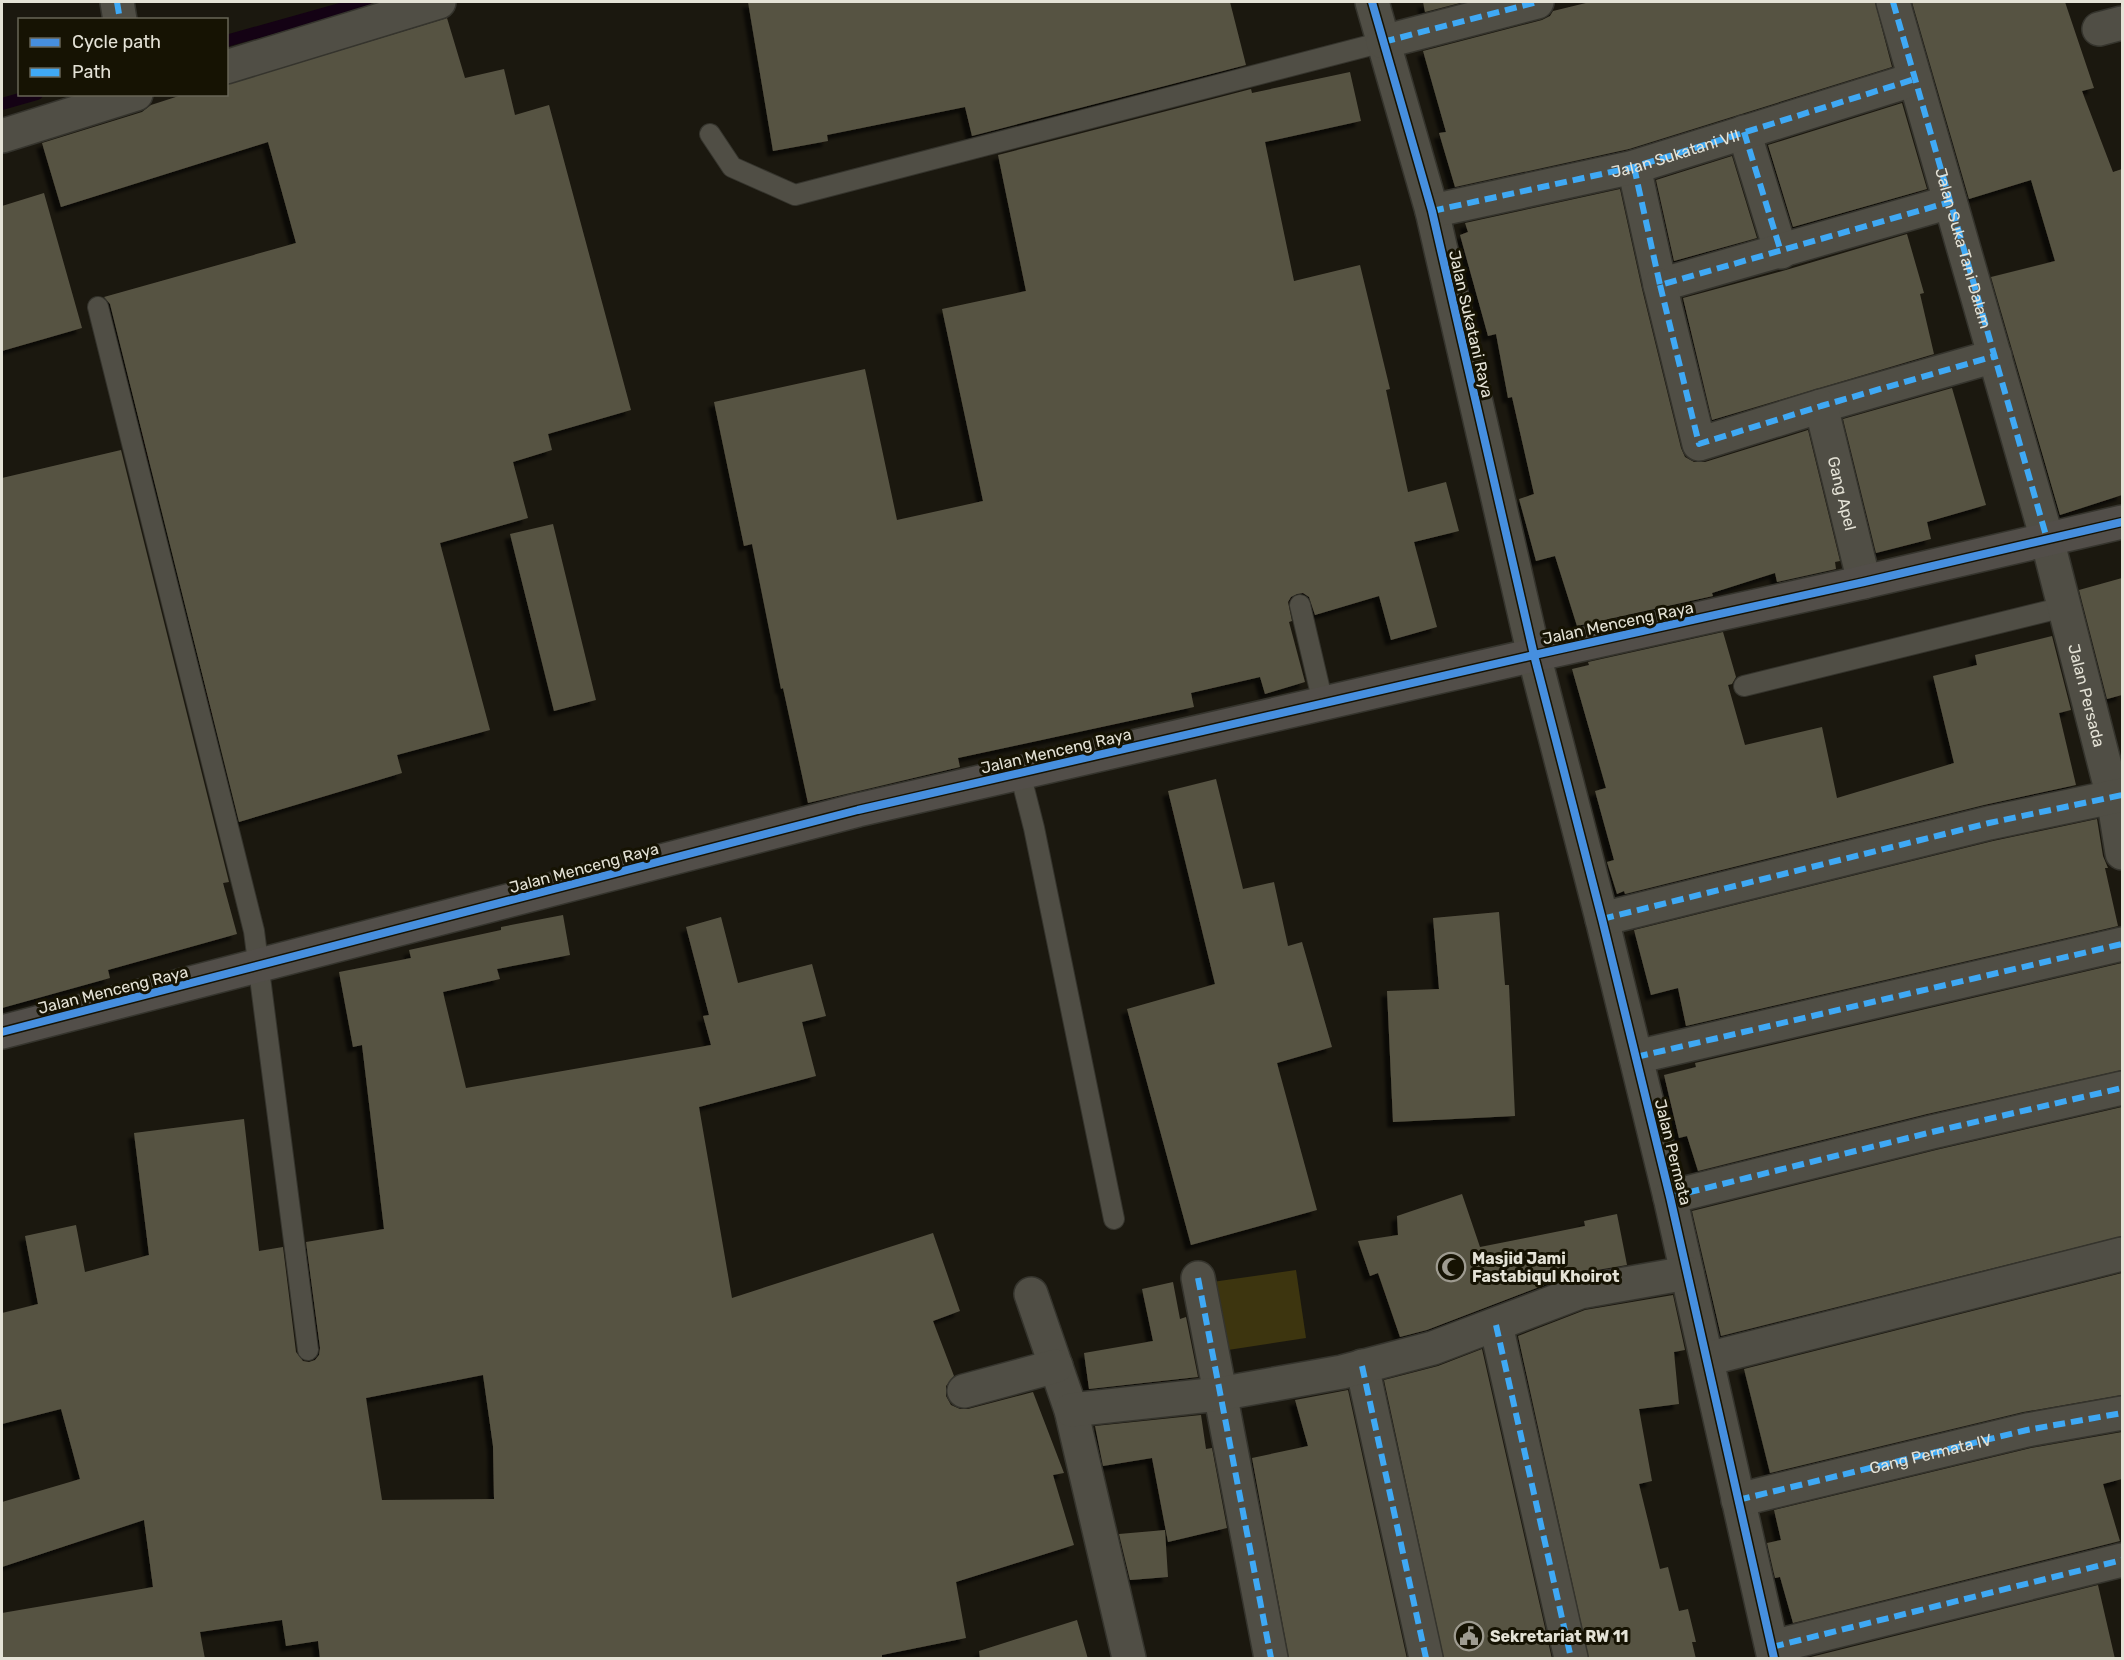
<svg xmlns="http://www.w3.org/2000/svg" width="2124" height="1660" font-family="Rubik,sans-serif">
<defs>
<filter id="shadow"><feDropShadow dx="-5.5" dy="5.5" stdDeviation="1.5" flood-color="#0009"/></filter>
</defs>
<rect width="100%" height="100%" fill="#1b180f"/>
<path fill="#3d350f" d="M 1296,1270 L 1306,1338 L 1215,1352 L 1205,1283 Z"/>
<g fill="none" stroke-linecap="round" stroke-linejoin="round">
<path stroke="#140214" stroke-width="12" d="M 226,41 L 365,2
M 2,104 L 37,94"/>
</g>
<path fill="#575343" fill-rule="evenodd" filter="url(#shadow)" d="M 748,2 L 1230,2 L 1246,65 L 972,136 L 965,107 L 827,135 L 828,141 L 773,151 Z
M 1423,2 L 1464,2 L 1425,12 Z
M 1590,2 L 1875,2 L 1892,67 L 1629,149 L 1455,187 L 1439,133 L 1446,132 L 1423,51 L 1542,20 L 1550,16 L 1553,11 Z
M 1912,2 L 2065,2 L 2094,88 L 2082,91 L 2113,172 L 2122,169 L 2122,495 L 2060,515 L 1991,277 L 2055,261 L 2031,180 L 1969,199 Z
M 447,18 L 465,78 L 504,69 L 515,115 L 549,105 L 631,410 L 548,434 L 552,450 L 513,462 L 528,518 L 440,543 L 490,730 L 397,755 L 402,773 L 239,822 L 110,304 L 104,297 L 296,243 L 268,142 L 61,207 L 42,143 L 142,112 L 151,105 L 185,94 L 226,94 L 226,85 Z
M 1350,72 L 1361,121 L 1265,142 L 1294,281 L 1360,265 L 1390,389 L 1386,390 L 1408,492 L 1446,482 L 1459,531 L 1414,542 L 1437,627 L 1391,640 L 1379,596 L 1315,615 L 1309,597 L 1303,593 L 1297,594 L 1291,597 L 1288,602 L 1292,621 L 1289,622 L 1305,682 L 1265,694 L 1260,677 L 1191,693 L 1194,707 L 958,758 L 960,767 L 808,803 L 783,688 L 781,689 L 752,544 L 744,546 L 714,402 L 865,369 L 897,520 L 983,501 L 942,309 L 1026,291 L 998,155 L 1251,89 L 1252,93 Z
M 1902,103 L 1927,189 L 1793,227 L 1768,145 Z
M 1732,156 L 1757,238 L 1674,261 L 1656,180 Z
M 1620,189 L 1642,289 L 1681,448 L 1685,457 L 1694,462 L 1705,462 L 1808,430 L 1840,561 L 1835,562 L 1836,569 L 1777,582 L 1775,573 L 1712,593 L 1713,596 L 1577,626 L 1555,556 L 1536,561 L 1519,499 L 1534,494 L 1512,397 L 1508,398 L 1496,334 L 1488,336 L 1460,235 L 1468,232 L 1465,223 Z
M 44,193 L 82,328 L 2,351 L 2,206 Z
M 1907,234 L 1924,293 L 1920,294 L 1934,354 L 1712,420 L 1683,298 L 1786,270 Z
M 1952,388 L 1986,505 L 1927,522 L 1931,539 L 1876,553 L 1843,419 Z
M 121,450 L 229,882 L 223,883 L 237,934 L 108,970 L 110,978 L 2,1008 L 2,478 Z
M 553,524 L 596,700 L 554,711 L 510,534 Z
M 2122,578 L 2122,695 L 2107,699 L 2079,590 Z
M 1723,632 L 1736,677 L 1732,684 L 1728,685 L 1745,745 L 1822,727 L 1837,798 L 1954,763 L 1933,676 L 1977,665 L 1975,655 L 2052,636 L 2071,710 L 2059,713 L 2076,785 L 1984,805 L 1625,894 L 1624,891 L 1617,894 L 1607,862 L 1614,860 L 1595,791 L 1606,788 L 1572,669 L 1589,665 L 1588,662 Z
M 1216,779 L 1243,889 L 1274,882 L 1288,946 L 1302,942 L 1332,1047 L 1277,1063 L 1317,1210 L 1191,1245 L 1127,1009 L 1215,984 L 1168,791 Z
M 2097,819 L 2103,856 L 2108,868 L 2105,868 L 2118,926 L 1686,1026 L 1678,988 L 1651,995 L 1634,930 L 1993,841 Z
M 1499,912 L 1505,985 L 1509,985 L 1515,1116 L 1393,1122 L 1387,991 L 1439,989 L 1433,918 Z
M 563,915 L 570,955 L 497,969 L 500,979 L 443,992 L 466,1088 L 711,1045 L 703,1016 L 709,1015 L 686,927 L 721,917 L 738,983 L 812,964 L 826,1016 L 802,1022 L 816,1076 L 699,1107 L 732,1298 L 933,1233 L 960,1311 L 933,1321 L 954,1376 L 946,1386 L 946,1396 L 951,1405 L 960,1409 L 968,1409 L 1033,1392 L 1064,1473 L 1053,1475 L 1074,1545 L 956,1582 L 966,1638 L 882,1655 L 882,1659 L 320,1659 L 318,1641 L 286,1646 L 282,1620 L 200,1632 L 205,1659 L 2,1659 L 2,1613 L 153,1587 L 144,1520 L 2,1567 L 2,1502 L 80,1479 L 61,1409 L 2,1424 L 2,1313 L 38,1304 L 25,1236 L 76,1225 L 85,1272 L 149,1255 L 134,1133 L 244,1119 L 259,1251 L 283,1247 L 296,1352 L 303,1361 L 309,1362 L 315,1360 L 319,1355 L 320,1348 L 306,1242 L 384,1229 L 362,1045 L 353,1047 L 339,972 L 411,958 L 409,950 L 501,930 L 501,927 ZM 483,1375 L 493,1446 L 494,1499 L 382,1500 L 366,1398 Z
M 2122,963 L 2122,1070 L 1927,1114 L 1698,1171 L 1687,1136 L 1679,1138 L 1664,1075 L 1696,1067 L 1695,1063 Z
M 2122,1107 L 2122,1236 L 1721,1336 L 1692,1211 L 1936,1150 Z
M 1462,1194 L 1480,1247 L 1585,1226 L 1584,1221 L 1617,1214 L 1627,1265 L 1573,1274 L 1427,1330 L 1400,1337 L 1378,1273 L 1370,1276 L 1358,1241 L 1398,1235 L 1397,1216 Z
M 2122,1273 L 2122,1395 L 2023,1412 L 1770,1473 L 1744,1369 Z
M 1173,1282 L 1180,1319 L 1186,1317 L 1198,1377 L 1089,1389 L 1084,1353 L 1153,1341 L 1142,1289 Z
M 1673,1295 L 1685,1350 L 1674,1352 L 1679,1404 L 1639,1409 L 1652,1481 L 1639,1484 L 1660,1569 L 1668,1567 L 1679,1611 L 1688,1609 L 1696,1642 L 1692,1642 L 1696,1659 L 1589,1659 L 1518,1336 L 1585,1310 Z
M 1482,1349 L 1552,1659 L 1444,1659 L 1384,1380 L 1438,1366 Z
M 1348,1390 L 1407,1659 L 1289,1659 L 1252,1458 L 1308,1446 L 1295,1400 Z
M 1201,1415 L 1206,1449 L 1212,1448 L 1227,1528 L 1168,1542 L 1152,1458 L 1103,1466 L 1095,1426 Z
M 2122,1432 L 2122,1479 L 2103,1484 L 2120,1541 L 1793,1623 L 1780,1577 L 1775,1578 L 1767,1543 L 1781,1540 L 1774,1510 L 2031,1448 Z
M 1165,1530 L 1168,1577 L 1130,1580 L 1119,1534 Z
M 2098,1585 L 2115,1659 L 1803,1659 Z
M 1077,1620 L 1088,1659 L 980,1659 L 979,1651 Z"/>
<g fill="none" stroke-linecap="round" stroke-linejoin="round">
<g stroke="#35342d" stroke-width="22">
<path id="lane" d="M 710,134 L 732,167 L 795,195 L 1383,42
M 98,307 L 254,931 L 308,1350
M 1300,605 L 1323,703
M 1744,686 L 2064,607
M 1020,773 L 1034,828 L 1114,1219"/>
</g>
<g stroke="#35342d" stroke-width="36">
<g id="street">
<path d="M 117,2 L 120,20"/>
<path d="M 1372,2 L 1432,211 L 1534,655 L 1602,919 L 1670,1197 L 1774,1658"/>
<path id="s1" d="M 1893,2 L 2047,539 L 2113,797 L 2122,853"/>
<path d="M 2099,29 L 2122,23"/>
<path d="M 1383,42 L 1537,2"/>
<path d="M 226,67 L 439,2"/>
<path d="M 1744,132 L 1781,252"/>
<path d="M 2,136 L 136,94"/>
<path d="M 1634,167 L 1660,285 L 1950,202"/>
<path id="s2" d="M 1432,211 L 1634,167 L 1915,79"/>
<path d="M 1660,285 L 1699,444 L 1821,406 L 1995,356"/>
<path id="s3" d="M 1821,406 L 1864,582"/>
<path d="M 1602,919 L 1989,823 L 2122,795"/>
<path d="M 1636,1057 L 2122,944"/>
<path d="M 1670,1197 L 1932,1132 L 2122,1088"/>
<path d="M 1198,1278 L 1271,1658"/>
<path d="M 1031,1294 L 1071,1410 L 1129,1658"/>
<path d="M 1496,1325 L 1571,1658"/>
<path d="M 1707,1359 L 2122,1254"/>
<path d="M 1362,1366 L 1426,1658"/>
<path d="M 964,1391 L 1056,1366"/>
<path d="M 1071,1410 L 1219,1394 L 1342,1372 L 1433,1348 L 1580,1292 L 1687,1273"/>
<path id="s4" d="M 1738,1500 L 2027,1430 L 2122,1413"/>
<path d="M 1772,1647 L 2122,1560"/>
</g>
</g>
<g stroke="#35342d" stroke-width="36">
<path id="secondary" d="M 2,1032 L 858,810 L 1534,655 L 1864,582 L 2122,522"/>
</g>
<use href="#lane" stroke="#504e45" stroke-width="20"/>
<use href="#street" stroke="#504e45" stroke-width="33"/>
<use href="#secondary" stroke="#524e49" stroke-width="33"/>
<g stroke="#3fa9f5" stroke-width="6" stroke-dasharray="12 6" stroke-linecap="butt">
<path d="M 117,2 L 120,20"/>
<path id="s5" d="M 1893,2 L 2047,539"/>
<path d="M 1383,42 L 1537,2"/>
<path d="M 133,94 L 133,95"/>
<path d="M 1744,132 L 1781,252"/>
<path d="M 1634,167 L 1660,285 L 1950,202"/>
<path d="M 1432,211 L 1634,167 L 1915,79"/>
<path d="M 1660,285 L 1699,444 L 1821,406 L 1995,356"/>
<path d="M 1602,919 L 1989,823 L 2122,795"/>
<path d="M 1636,1057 L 2122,944"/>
<path d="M 1670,1197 L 1932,1132 L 2122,1088"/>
<path d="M 1198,1278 L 1271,1658"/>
<path d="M 1496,1325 L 1571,1658"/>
<path d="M 1362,1366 L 1426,1658"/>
<path d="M 1738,1500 L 2027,1430 L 2122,1413"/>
<path d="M 1772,1647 L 2122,1560"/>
</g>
<g stroke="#161303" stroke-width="11">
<path id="cycleway" d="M 1372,2 L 1432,211 L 1534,655 L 1602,919 L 1670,1197 L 1774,1658
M 2,1032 L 858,810 L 1534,655 L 1864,582 L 2122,522"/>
</g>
<use href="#cycleway" stroke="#468fdf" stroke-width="8"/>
</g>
<defs>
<g id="mosque-ring" transform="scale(1.5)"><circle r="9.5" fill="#161303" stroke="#9e9b90" stroke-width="1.5"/><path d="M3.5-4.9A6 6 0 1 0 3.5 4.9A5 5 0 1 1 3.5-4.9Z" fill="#9e9b90"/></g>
<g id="civic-ring" transform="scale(1.5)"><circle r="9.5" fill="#161303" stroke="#9e9b90" stroke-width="1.5"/><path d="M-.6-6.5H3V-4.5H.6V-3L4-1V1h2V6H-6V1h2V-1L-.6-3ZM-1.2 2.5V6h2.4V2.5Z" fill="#9e9b90"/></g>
</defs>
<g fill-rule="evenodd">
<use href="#mosque-ring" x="1451" y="1267"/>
<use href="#civic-ring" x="1469" y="1636"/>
</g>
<g text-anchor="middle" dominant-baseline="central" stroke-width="6" stroke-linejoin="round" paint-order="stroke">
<g font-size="16" fill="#e4e2d6" stroke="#161303">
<text stroke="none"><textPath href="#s2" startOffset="250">Jalan Sukatani VII</textPath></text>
<text stroke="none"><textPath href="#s5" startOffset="256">Jalan Suka Tani Dalam</textPath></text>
<text transform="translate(1471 324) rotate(77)">Jalan Sukatani Raya</text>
<text stroke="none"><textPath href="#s3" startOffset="90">Gang Apel</textPath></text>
<text transform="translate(1618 623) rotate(-12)">Jalan Menceng Raya</text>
<text stroke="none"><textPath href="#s1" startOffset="720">Jalan Persada</textPath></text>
<text transform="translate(1056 751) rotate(-13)">Jalan Menceng Raya</text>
<text transform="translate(584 868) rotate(-15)">Jalan Menceng Raya</text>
<text transform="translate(113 990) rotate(-14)">Jalan Menceng Raya</text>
<text transform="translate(1673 1152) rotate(76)">Jalan Permata</text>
<text stroke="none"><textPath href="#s4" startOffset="198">Gang Permata IV</textPath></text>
</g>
<g font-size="16" font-weight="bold" fill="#e4e2d6" stroke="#161303" text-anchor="start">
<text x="1472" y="1258">Masjid Jami<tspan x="1472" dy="18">Fastabiqul Khoirot</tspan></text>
<text x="1490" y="1636">Sekretariat RW 11</text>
</g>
</g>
<rect width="2124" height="1660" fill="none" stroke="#e4e2d6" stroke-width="6"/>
<rect x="18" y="18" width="210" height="78" fill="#161303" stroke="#686657" stroke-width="1.5"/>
<rect x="30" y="38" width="30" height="9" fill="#468fdf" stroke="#686657" stroke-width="1.5"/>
<text x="72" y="48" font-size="18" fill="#e4e2d6">Cycle path</text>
<rect x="30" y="68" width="30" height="9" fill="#3fa9f5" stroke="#686657" stroke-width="1.5"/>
<text x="72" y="78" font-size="18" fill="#e4e2d6">Path</text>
</svg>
